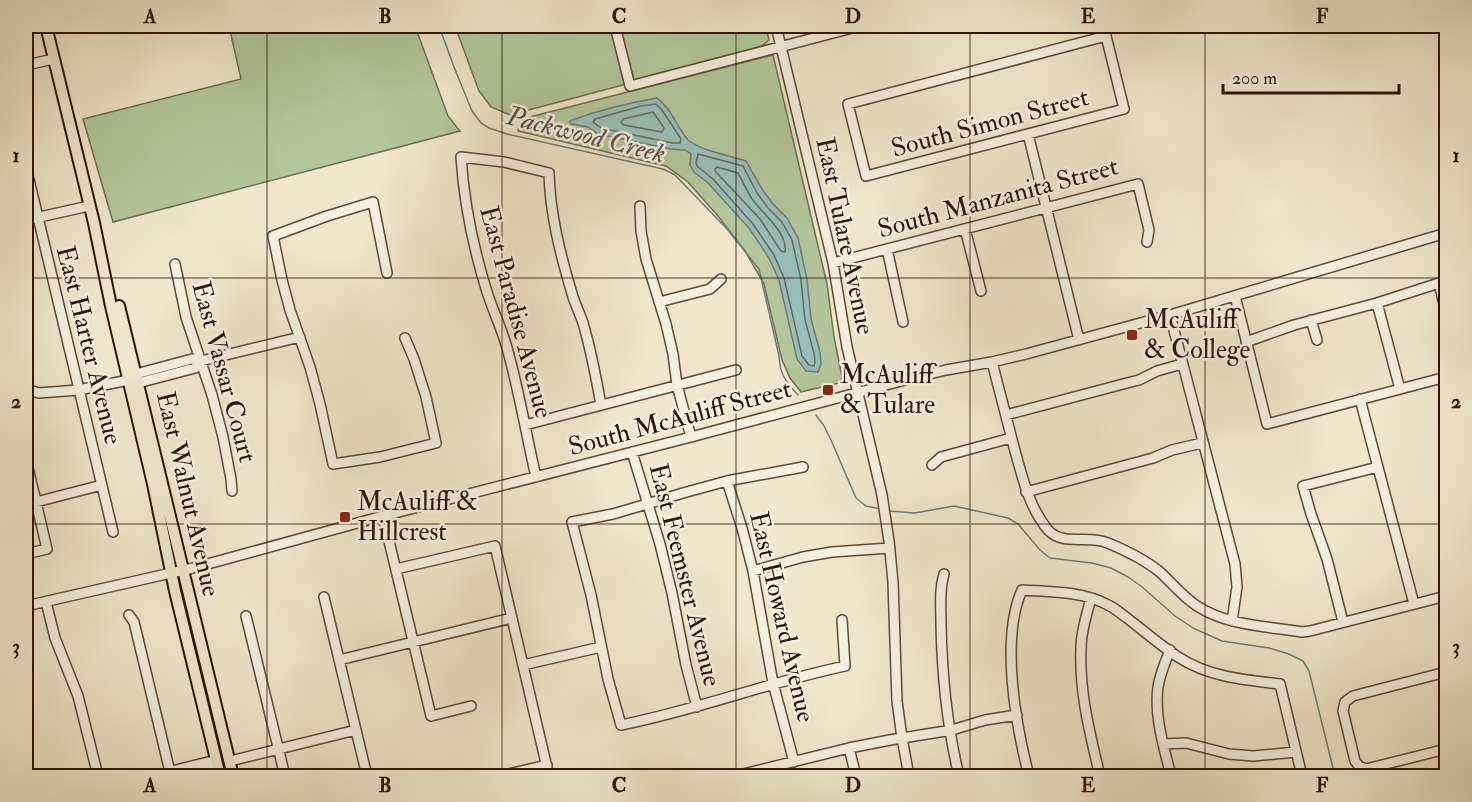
<svg xmlns="http://www.w3.org/2000/svg" width="1472" height="802" font-family="'IM FELL Double Pica',serif">
<rect width="100%" height="100%" fill="#efe6cc"/>
<filter id="stains"><feTurbulence type="fractalNoise" baseFrequency=".00333" numOctaves="4"/><feColorMatrix values="0 0 0 0 .2 0 0 0 0 .09 0 0 0 0 .02 0 0 0 .5 -.17"/></filter>
<radialGradient id="worn" r=".72"><stop offset=".6" stop-color="#630" stop-opacity="0"/><stop offset="1" stop-color="#630" stop-opacity=".3"/></radialGradient>
<path fill="#b3c69d" stroke="#706e54" stroke-width="1.5" d="M 229,26 L 415,26 L 448,116 L 460,131 L 113,222 L 83,119 L 241,79 Z
M 455,26 L 766,26 L 769,40 L 758,49 L 510,115 L 491,107 L 479,91 Z
M 773,55 L 827,284 L 834,337 L 842,377 L 839,383 L 801,392 L 790,378 L 782,360 L 764,284 L 745,251 L 718,216 L 688,182 L 666,166 L 518,131 L 521,121 L 526,118 Z"/>
<path fill="#9abfb9" stroke="#6f7b73" stroke-width="1.5" d="M 657,98 C 671,108 677,127 688,140 C 699,150 731,156 746,161 L 762,189 L 773,204 L 787,218 L 798,238 L 807,279 L 811,319 L 820,352 L 821,364 L 818,372 L 806,371 L 797,359 L 779,280 L 769,258 L 749,228 L 708,183 L 694,172 L 690,165 L 691,154 L 685,150 L 671,149 L 598,134 L 588,127 L 571,124 L 570,122 L 572,120 C 600,110 628,103 657,98 Z"/>
<g fill="none" stroke-linecap="round" stroke-linejoin="round">
<path stroke="#646a62" stroke-width="1.5" d="M 656,104 L 662,110 L 681,139 L 680,143 L 672,143 L 601,128 L 593,122 L 595,119 L 641,106 Z
M 653,112 L 664,128 L 662,132 L 624,125 L 621,123 L 623,119 Z
M 698,154 L 743,166 L 757,193 L 768,208 L 782,222 L 792,240 L 801,280 L 805,320 L 814,353 L 815,363 L 814,366 L 809,365 L 802,356 L 784,278 L 774,255 L 753,224 L 713,179 L 698,167 L 696,163 Z
M 717,167 L 738,173 C 743,182 747,191 752,199 C 763,214 788,233 785,252 L 781,251 L 760,219 L 715,171 L 715,169 Z"/>
<path stroke="#6f7b73" stroke-width="1.5" d="M 439,26 L 454,67 L 472,111 L 481,123 L 489,128 L 507,134 L 663,169 L 675,175 L 727,229 L 759,269 L 779,356 C 780,375 786,382 798,395
M 816,415 L 824,426 L 831,440 L 856,498 L 866,506 L 881,509
M 889,511 L 915,513 L 954,506 L 1008,518 L 1018,524 L 1040,550 L 1050,558 L 1092,563 L 1111,568 L 1128,577 L 1141,586 L 1175,616 L 1193,628 L 1222,641 L 1269,648 L 1289,654 L 1303,661 L 1309,671 L 1335,776
M 1428,776 L 1446,771"/>
<g stroke="#5e493a" stroke-width="12">
<path id="minor" d="M 615,26 L 630,86 L 860,26
M 776,26 L 833,263 L 847,347 L 882,495 L 889,541 L 893,582 L 897,701 L 902,738 L 909,776
M 1103,26 L 1106,36 L 1124,109 L 866,176 L 848,104 L 1106,36
M 26,65 L 54,59
M 1028,134 L 1079,340
M 26,167 L 113,532
M 640,206 L 641,231 L 646,259 L 666,324 L 673,354 L 677,385 L 691,437
M 26,220 L 89,206
M 965,229 L 981,291
M 887,249 L 903,322
M 833,263 L 1138,184 L 1149,230 L 1147,242
M 175,264 L 186,317 L 212,395 L 223,437 L 231,479 L 232,491
M 387,273 L 373,202 L 327,216 L 273,236 L 282,280 L 290,310 L 310,367 L 320,404 L 333,464 L 380,457 L 436,443 L 426,397 L 414,359 L 405,338
M 1235,296 L 1267,424 L 1446,377
M 659,302 L 710,289 L 721,279
M 1377,303 L 1400,389
M 1170,315 L 1235,564 L 1237,587 L 1232,621
M 1311,320 L 1317,340
M 1246,342 L 1294,325 L 1377,303 L 1439,283 L 1446,313
M 992,362 C 1000,392 1007,421 1015,451 C 1023,479 1029,507 1048,530 C 1064,547 1087,534 1108,543 C 1127,551 1144,559 1160,572 C 1172,583 1183,597 1197,606 C 1228,626 1266,626 1302,632 L 1310,631 L 1446,596
M 132,378 L 136,374 L 192,359 L 201,361 L 300,337
M 26,389 L 39,393 L 78,390 L 129,380 L 138,383 L 195,368 L 201,361
M 1360,399 L 1414,604
M 1006,415 L 1127,383 L 1139,380 L 1157,371 L 1182,364
M 525,425 L 736,370
M 1446,450 L 1446,454
M 632,452 L 660,544 L 672,593 L 686,665 L 697,707
M 26,459 L 47,549 L 26,554
M 932,465 L 941,457 L 1011,438
M 803,467 L 727,481 L 683,493 L 647,504 L 613,514 L 572,522 L 591,595 L 608,679 L 621,725 C 697,710 769,682 845,666 L 842,620
M 536,477 C 526,434 519,390 507,348 C 502,329 493,311 487,292 C 473,247 464,203 461,157 L 504,162 L 549,173 C 550,215 561,257 573,297 C 576,306 580,314 583,323 C 591,350 596,377 601,405
M 727,481 L 742,528 L 753,571 L 773,683 L 794,762
M 1026,492 L 1153,458 L 1172,450 L 1202,443
M 36,502 L 102,485
M 383,516 L 431,716 L 471,706
M 396,569 L 495,546 L 549,776
M 753,571 L 803,557 L 832,552 L 890,548
M 944,574 C 939,590 941,607 941,624 C 942,676 947,726 959,776
M 324,597 L 367,776
M 1091,598 C 1087,614 1081,631 1081,648 C 1079,692 1090,734 1100,776
M 46,602 L 55,638 L 78,696 L 98,776
M 26,606 L 193,568 L 383,516 L 691,437 L 905,380 L 946,370 L 992,362 L 1026,354 L 1170,315 L 1446,233
M 129,615 L 134,622 L 171,776
M 246,616 L 285,776
M 1343,622 L 1327,559 L 1311,514 L 1303,486 L 1378,467
M 1170,650 C 1165,662 1160,674 1158,687 C 1154,717 1164,747 1171,776
M 339,660 L 512,618
M 523,665 L 601,647
M 1446,672 L 1353,696 L 1345,702 L 1343,711 L 1355,761 L 1359,766 L 1366,769 L 1446,749
M 1163,744 L 1186,743 L 1229,754 L 1253,756 L 1296,752
M 849,748 L 856,776
M 230,761 L 356,730
M 171,776 L 176,770 L 208,762 L 217,764
M 181,776 L 209,770 L 217,764
M 500,776 L 547,765
M 735,776 L 849,748 L 890,740 L 952,730 L 985,720 L 1017,715
M 1029,776 C 1016,726 1000,639 1022,590 C 1051,592 1082,591 1108,605 C 1115,608 1121,614 1127,618 C 1144,631 1160,645 1178,657 C 1209,677 1244,680 1280,684 L 1302,776"/>
</g>
<g stroke="#2e150a" stroke-width="14">
<path id="major" d="M 46,26 L 94,223 L 111,306 L 153,484 L 175,591 L 220,776
M 119,306 L 233,776"/>
</g>
<use href="#minor" stroke="#f5efde" stroke-width="9"/>
<use href="#major" stroke="#efe6cc" stroke-width="10"/>
</g>
<path fill="none" stroke="#2e150a" stroke-width="1.5" stroke-opacity="0.55" d="M 267,26 L 267,776M 502,26 L 502,776M 736,26 L 736,776M 970,26 L 970,776M 1205,26 L 1205,776M 26,278 L 1446,278M 26,524 L 1446,524"/>
<g fill="#8f2418" stroke="#f5efde" stroke-width="2">
<rect x="1126" y="329" width="12" height="12" rx="3"/>
<rect x="822" y="384" width="12" height="12" rx="3"/>
<rect x="339" y="511" width="12" height="12" rx="3"/>
</g>
<g text-anchor="middle" dominant-baseline="central" stroke-width="5" stroke-linejoin="round" paint-order="stroke">
<g font-size="26" fill="#2e150a" stroke="#f5efde">
<text transform="translate(990 123) rotate(-15)">South Simon Street</text>
<text transform="translate(998 198) rotate(-15)">South Manzanita Street</text>
<text transform="translate(845 236) rotate(78)">East Tulare Avenue</text>
<text transform="translate(516 312) rotate(75)">East Paradise Avenue</text>
<text transform="translate(89 345) rotate(76)">East Harter Avenue</text>
<text transform="translate(224 372) rotate(75)">East Vassar Court</text>
<text transform="translate(680 418) rotate(-15)">South McAuliff Street</text>
<text transform="translate(188 494) rotate(77)">East Walnut Avenue</text>
<text transform="translate(685 575) rotate(76)">East Feemster Avenue</text>
<text transform="translate(782 617) rotate(77)">East Howard Avenue</text>
</g>
<g font-size="26" fill="#2e150a" stroke="#f5efde" text-anchor="start">
<text x="1144" y="320">McAuliff<tspan x="1144" dy="30">&amp; College</tspan></text>
<text x="840" y="375">McAuliff<tspan x="840" dy="30">&amp; Tulare</tspan></text>
<text x="357" y="502">McAuliff &amp;<tspan x="357" dy="30">Hillcrest</tspan></text>
</g>
<g font-size="27" font-style="italic" fill="#545047" stroke="#f5efde">
<text transform="translate(586 135) rotate(14)">Packwood Creek</text>
</g>
</g>
<rect width="1472" height="802" fill="none" stroke="#efe6cc" stroke-width="66"/>
<path d="M1223 84v9h176v-9" fill="none" stroke="#2e150a" stroke-width="3"/>
<text x="1232" y="84" font-size="18" fill="#2e150a" stroke="#f5efde" stroke-width="4.5" paint-order="stroke">200 m</text>
<rect x="33" y="33" width="1406" height="736" fill="none" stroke="#2e150a" stroke-width="2"/>
<g font-size="20" text-anchor="middle" font-weight="bold" fill="#2e150a">
<text x="150" y="23">A</text>
<text x="385" y="23">B</text>
<text x="619" y="23">C</text>
<text x="853" y="23">D</text>
<text x="1088" y="23">E</text>
<text x="1322" y="23">F</text>
<text x="16" y="162">1</text>
<text x="1456" y="162">1</text>
<text x="16" y="408">2</text>
<text x="1456" y="408">2</text>
<text x="16" y="653">3</text>
<text x="1456" y="653">3</text>
<text x="150" y="792">A</text>
<text x="385" y="792">B</text>
<text x="619" y="792">C</text>
<text x="853" y="792">D</text>
<text x="1088" y="792">E</text>
<text x="1322" y="792">F</text>
</g>
<rect width="100%" height="100%" filter="url(#stains)"/>
<rect width="100%" height="100%" fill="url(#worn)"/>
</svg>
